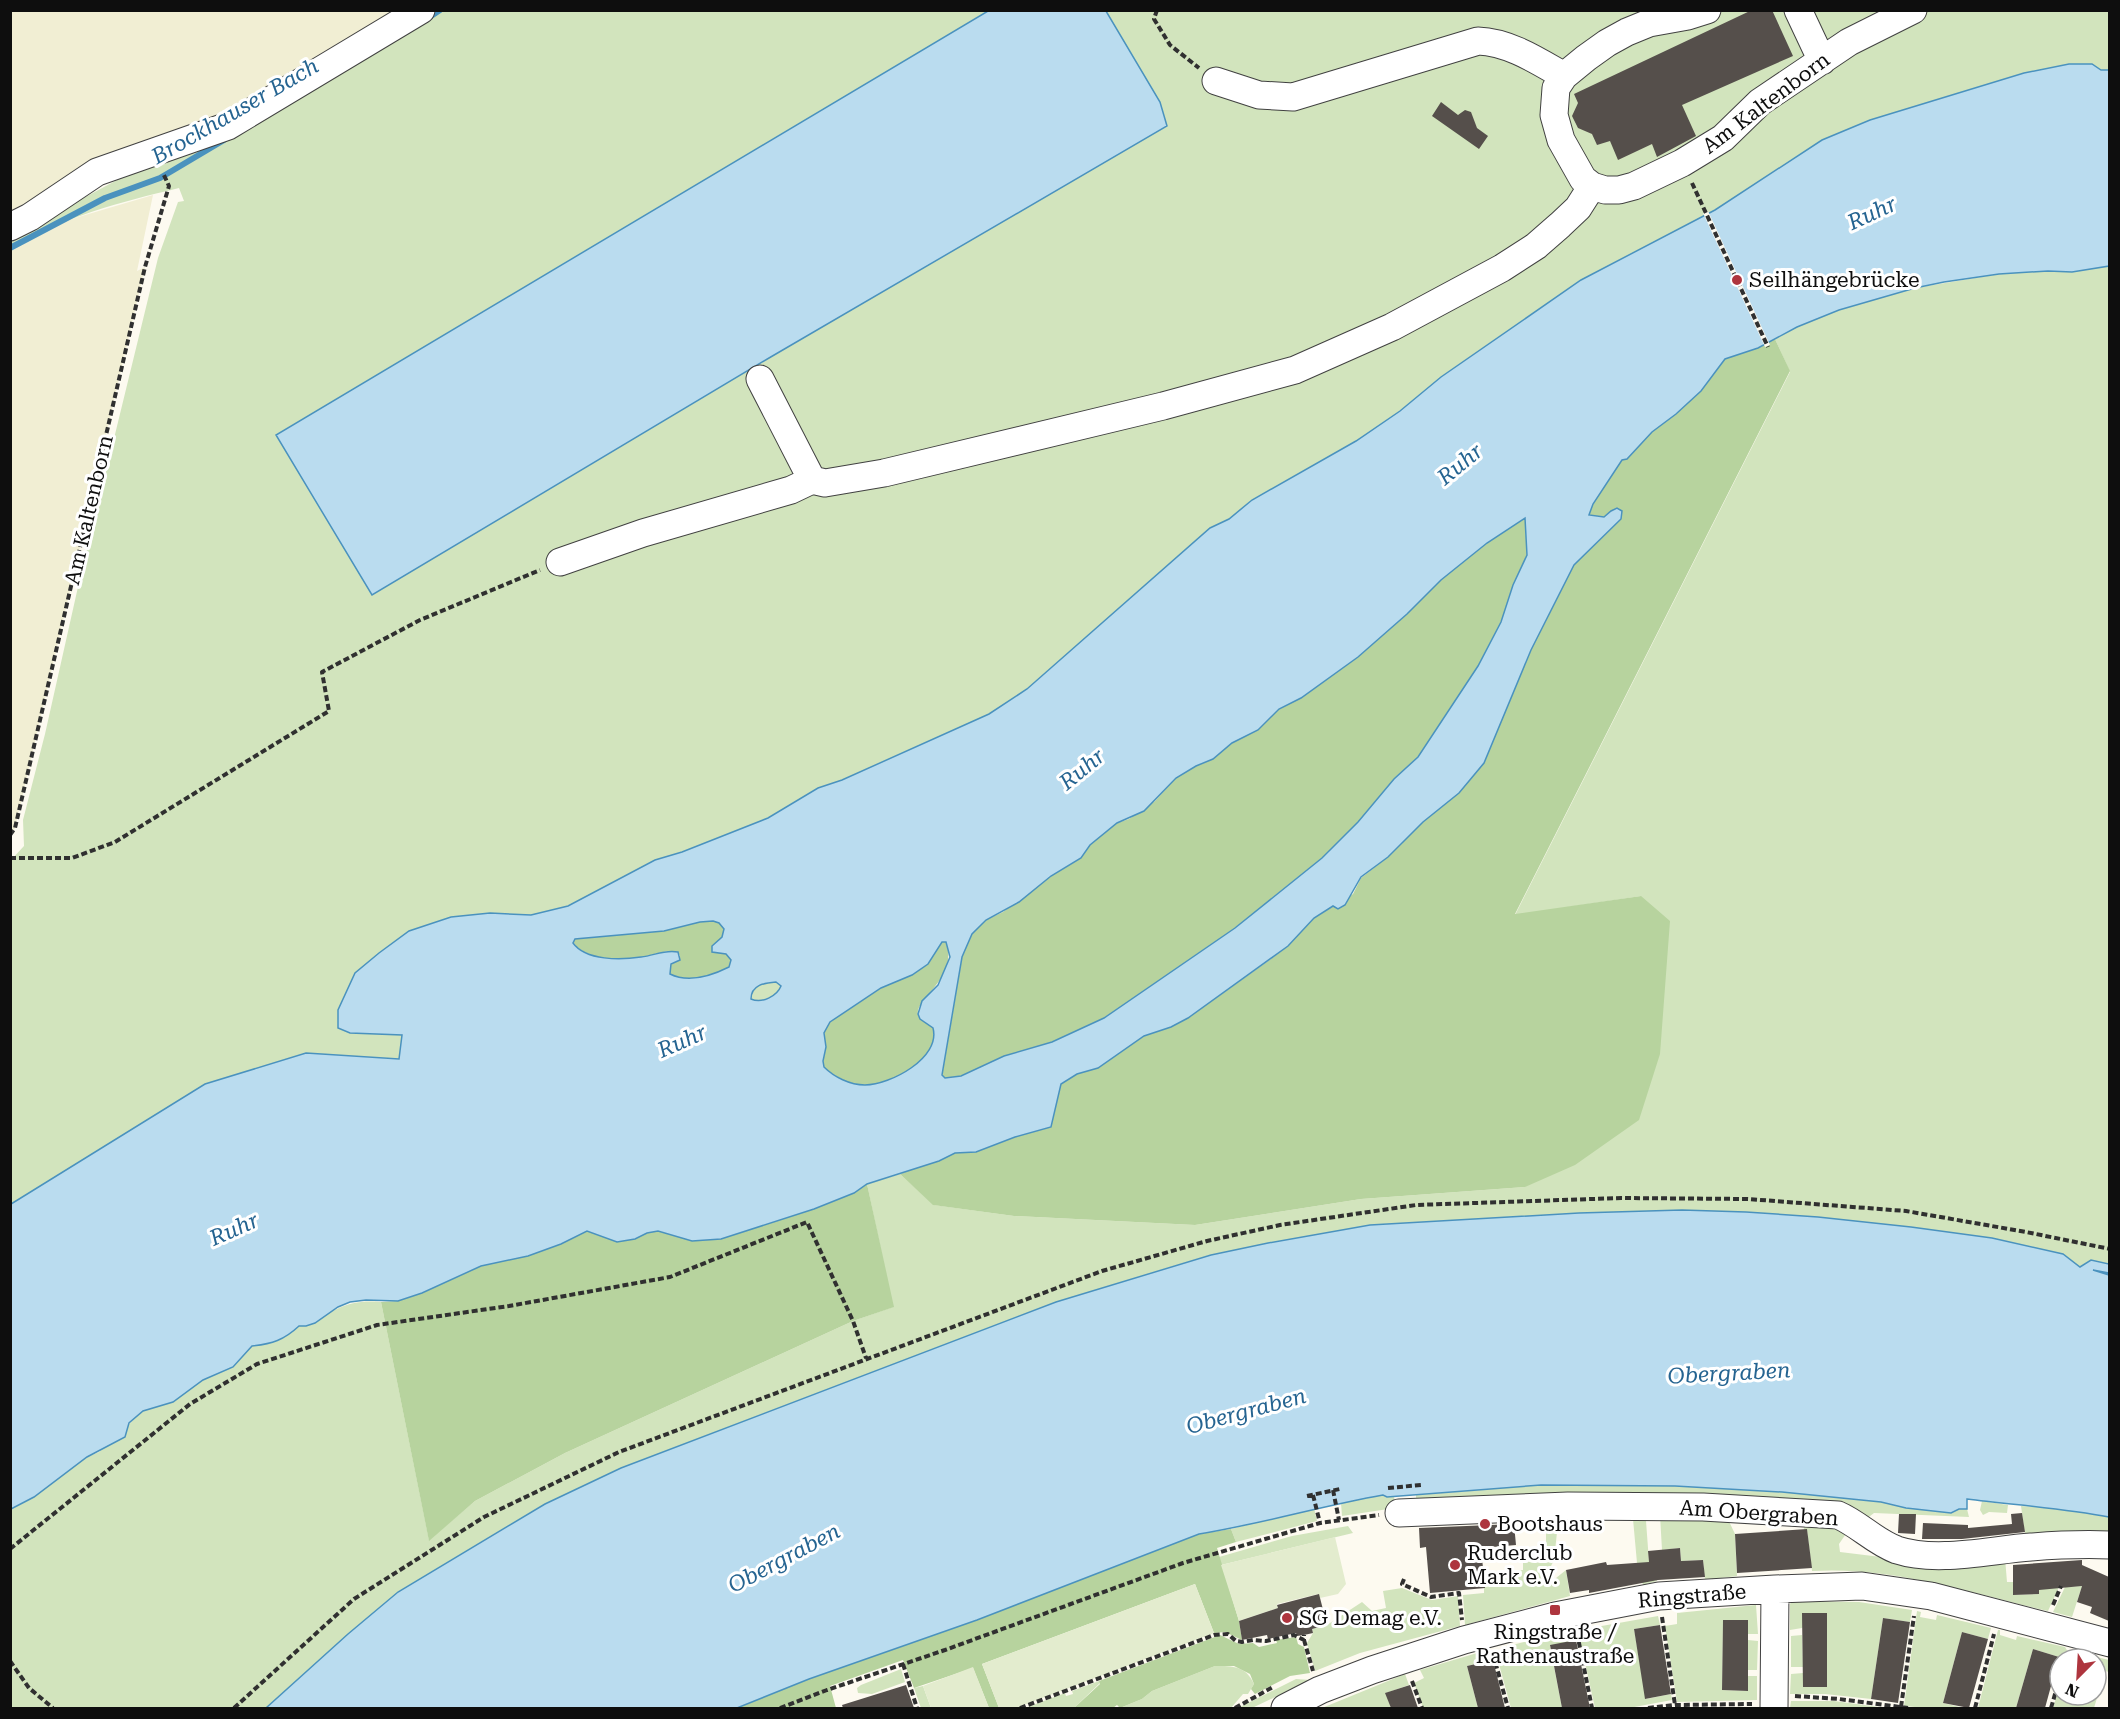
<svg xmlns="http://www.w3.org/2000/svg" width="2120" height="1719" font-family="'Roboto Serif',serif">
<rect width="100%" height="100%" fill="#fdfaf0"/>
<path fill="#f1eed3" d="M 11,11 L 410,11 L 205,128 L 11,221 Z
M 153,195 L 137,271 L 145,267 L 15,828 L 11,835 L 11,249 L 58,223 Z"/>
<path fill="#d2e4bd" d="M 440,11 L 2109,11 L 2109,70 L 2101,70 L 2092,64 L 2069,64 L 2024,73 L 1870,120 L 1822,140 L 1715,210 L 1581,280 L 1441,377 L 1400,411 L 1356,441 L 1252,500 L 1229,519 L 1210,528 L 1027,689 L 989,714 L 842,780 L 818,788 L 768,818 L 682,852 L 655,860 L 568,906 L 531,915 L 490,913 L 451,917 L 409,931 L 379,953 L 355,973 L 338,1028 L 350,1033 L 402,1035 L 399,1059 L 306,1053 L 205,1084 L 11,1210 L 11,860 L 24,846 L 23,820 L 45,734 L 80,578 L 158,258 L 178,202 L 184,201 L 179,188 C 121,202 61,217 11,249 L 11,235 L 24,230 L 117,180 L 205,144 L 209,149 Z
M 2109,266 L 2109,1264 L 2091,1260 L 2080,1268 L 2063,1254 L 1992,1238 L 1911,1227 L 1746,1212 L 1579,1213 L 1370,1225 L 1268,1243 L 1210,1255 L 1056,1302 L 621,1468 L 545,1504 L 398,1592 L 348,1634 L 266,1708 L 11,1708 L 11,1509 L 34,1497 L 87,1457 L 99,1452 L 143,1411 L 173,1402 L 203,1380 L 233,1367 L 252,1346 C 272,1344 284,1340 299,1326 L 306,1326 C 334,1310 348,1299 381,1302 L 429,1540 L 475,1501 L 565,1453 L 853,1321 L 893,1307 L 867,1184 L 900,1174 L 934,1205 L 1014,1216 L 1195,1225 L 1361,1199 L 1525,1187 L 1641,896 L 1515,915 L 1790,372 L 1775,339 L 1797,327 L 1839,310 L 1915,288 L 1999,274 L 2048,271 L 2072,272 Z
M 776,982 L 781,986 L 774,996 L 756,1002 L 751,999 C 752,985 764,983 776,982 Z
M 1541,1485 L 1675,1486 L 1782,1492 L 1881,1502 L 1906,1508 L 1967,1509 L 1969,1517 L 1874,1513 L 1865,1520 L 1416,1507 L 1416,1495 Z
M 1383,1495 L 1387,1497 L 1394,1496 L 1395,1508 L 1342,1516 L 1341,1503 Z
M 1982,1501 L 2008,1505 L 2007,1513 L 1989,1512 L 1983,1515 L 1980,1510 Z
M 2021,1506 L 2060,1508 L 2109,1517 L 2109,1539 L 2026,1541 Z
M 1314,1508 L 1317,1521 L 1236,1542 L 1231,1529 Z
M 1725,1513 L 1735,1534 L 1737,1576 L 1705,1580 L 1703,1560 L 1681,1561 L 1680,1548 L 1662,1550 L 1660,1515 Z
M 1559,1514 L 1554,1560 L 1550,1568 L 1551,1582 L 1566,1570 L 1570,1596 L 1465,1625 L 1463,1595 L 1484,1593 L 1484,1582 L 1490,1581 L 1490,1573 L 1496,1571 L 1523,1570 L 1523,1562 L 1540,1561 L 1546,1557 L 1546,1518 Z
M 1567,1518 L 1648,1518 L 1646,1521 L 1650,1575 L 1657,1576 L 1657,1581 L 1643,1585 L 1637,1563 L 1633,1519 L 1571,1519 L 1570,1523 L 1567,1522 Z
M 1803,1518 L 1850,1528 L 1839,1544 L 1840,1552 L 1881,1557 L 2005,1558 L 2007,1582 L 2014,1582 L 2014,1595 L 2039,1594 L 2039,1583 L 2059,1587 L 2048,1611 C 1971,1593 1892,1566 1812,1571 L 1807,1530 L 1804,1530 Z
M 1348,1526 L 1353,1533 L 1221,1565 L 1219,1557 L 1292,1536 Z
M 2082,1586 L 2072,1617 L 2053,1612 L 2065,1587 Z
M 1402,1588 L 1432,1600 L 1458,1596 L 1460,1626 L 1360,1653 L 1315,1671 L 1307,1643 L 1313,1633 L 1312,1629 L 1327,1625 L 1362,1602 L 1372,1611 L 1386,1608 L 1383,1591 Z
M 1793,1601 L 1859,1602 L 1912,1610 L 1910,1622 L 1883,1618 L 1871,1699 L 1825,1694 L 1790,1694 L 1791,1674 L 1803,1673 L 1803,1687 L 1827,1687 L 1827,1613 L 1802,1628 L 1790,1630 L 1790,1604 Z
M 1756,1605 L 1758,1634 L 1748,1634 L 1748,1620 L 1723,1620 L 1722,1690 L 1748,1691 L 1748,1676 L 1757,1676 L 1757,1700 L 1677,1702 L 1665,1626 L 1677,1624 L 1677,1613 Z
M 1917,1611 L 1921,1612 L 1920,1617 L 1936,1620 L 1937,1615 L 1991,1628 L 1988,1639 L 1962,1632 L 1943,1703 L 1964,1708 L 1925,1708 L 1904,1706 Z
M 1658,1616 L 1660,1625 L 1634,1629 L 1646,1699 L 1671,1694 L 1672,1700 L 1629,1708 L 1595,1708 L 1580,1640 L 1591,1638 L 1589,1632 L 1579,1634 L 1579,1630 Z
M 1573,1630 L 1575,1641 L 1550,1646 L 1562,1708 L 1511,1708 L 1497,1657 L 1506,1655 L 1504,1647 Z
M 1998,1630 L 2000,1630 L 2000,1635 L 2016,1640 L 2017,1636 L 2065,1647 L 2068,1652 L 2065,1658 L 2060,1659 L 2059,1663 L 2059,1657 L 2033,1649 L 2016,1708 L 1978,1708 Z
M 1802,1635 L 1803,1667 L 1791,1667 L 1791,1636 Z
M 1748,1640 L 1758,1641 L 1757,1670 L 1748,1670 Z
M 1487,1650 L 1491,1660 L 1467,1666 L 1478,1708 L 1423,1708 L 1414,1683 L 1424,1678 L 1420,1670 Z
M 2072,1651 L 2076,1651 L 2075,1655 L 2087,1658 L 2089,1655 L 2109,1660 L 2109,1672 L 2105,1671 L 2094,1708 L 2053,1708 L 2060,1684 L 2060,1695 L 2096,1695 L 2096,1659 L 2070,1659 Z
M 1215,1666 C 1233,1666 1246,1666 1254,1684 L 1248,1694 L 1243,1694 L 1231,1708 L 1120,1708 L 1142,1699 L 1152,1691 Z
M 901,1669 L 905,1682 L 872,1694 L 858,1693 L 857,1688 L 861,1685 Z
M 1405,1674 L 1409,1685 L 1386,1693 L 1391,1708 L 1322,1708 Z
M 1296,1679 L 1311,1680 L 1252,1708 L 1238,1708 Z
M 1099,1681 L 1100,1683 L 1074,1708 L 1025,1708 L 1065,1693 L 1066,1696 L 1073,1694 L 1072,1691 Z
M 923,1686 L 931,1708 L 921,1708 L 914,1688 Z
M 1791,1701 L 1834,1701 L 1887,1708 L 1790,1708 Z"/>
<path fill="#b7d39e" d="M 1775,339 L 1790,371 L 1515,914 L 1641,896 L 1670,921 L 1660,1054 L 1639,1120 L 1575,1165 L 1525,1187 L 1361,1199 L 1195,1225 L 1014,1216 L 933,1205 L 900,1174 L 955,1153 L 976,1152 L 1015,1137 L 1051,1127 L 1061,1084 L 1077,1074 L 1098,1068 L 1144,1036 L 1171,1027 L 1188,1018 L 1271,959 L 1288,946 L 1314,918 L 1353,894 L 1361,878 L 1388,857 L 1423,822 L 1459,793 L 1484,762 L 1531,650 L 1574,565 L 1621,519 L 1611,511 L 1604,517 L 1588,515 C 1596,495 1610,477 1622,460 L 1627,459 L 1652,432 L 1676,414 L 1701,391 L 1725,359 L 1758,348 Z
M 1525,518 L 1527,555 L 1513,585 L 1501,622 L 1478,666 L 1418,757 L 1394,779 L 1358,822 L 1322,858 L 1235,928 L 1104,1018 L 1052,1042 L 1004,1056 L 961,1076 L 945,1078 L 942,1076 L 962,957 L 972,934 L 986,920 L 1003,912 L 1051,876 L 1081,858 L 1090,845 L 1117,823 L 1129,819 L 1155,801 L 1176,778 L 1196,766 L 1213,759 L 1232,743 L 1258,730 L 1279,709 L 1301,698 L 1358,657 L 1407,614 L 1441,580 L 1487,543 Z
M 713,921 L 719,923 L 725,929 L 722,937 L 712,952 L 726,954 L 732,960 L 729,967 C 711,976 688,983 670,974 L 669,966 L 680,956 L 678,952 C 664,949 653,956 640,957 C 620,960 586,961 573,942 L 574,939 L 664,931 L 700,922 Z
M 942,942 L 946,942 C 959,978 914,999 918,1015 C 920,1021 929,1024 933,1028 C 941,1058 890,1086 865,1085 C 850,1085 834,1076 823,1067 L 823,1061 L 826,1047 L 824,1033 L 830,1022 L 881,988 L 912,975 L 928,964 Z
M 867,1184 L 894,1307 L 853,1321 L 565,1453 L 475,1501 L 429,1541 L 381,1302 L 398,1301 L 422,1293 L 481,1266 L 587,1231 L 627,1240 L 647,1233 L 658,1231 L 692,1241 L 721,1239 L 814,1209 L 854,1193 Z
M 1231,1529 L 1236,1542 L 1217,1548 L 1239,1621 L 1242,1640 L 1225,1632 L 1214,1633 L 1195,1584 L 982,1664 L 999,1708 L 989,1708 L 973,1668 L 914,1688 L 903,1660 L 830,1686 L 836,1708 L 737,1708 L 809,1679 L 977,1620 L 1158,1549 L 1199,1534 Z
M 1220,1635 L 1239,1644 L 1253,1643 L 1259,1647 L 1277,1643 L 1276,1640 L 1296,1637 L 1298,1644 L 1304,1647 L 1310,1673 L 1290,1676 L 1255,1694 L 1251,1689 L 1254,1684 L 1250,1674 L 1234,1666 L 1215,1666 L 1152,1691 L 1142,1699 L 1120,1708 L 1117,1705 L 1113,1708 L 1074,1708 L 1100,1684 L 1099,1681 Z"/>
<path fill="#e3ecce" d="M 1335,1537 L 1346,1584 L 1338,1594 L 1320,1598 L 1318,1594 L 1277,1604 L 1278,1608 L 1239,1621 L 1221,1565 Z
M 1195,1584 L 1214,1633 L 1016,1708 L 999,1708 L 982,1664 Z
M 973,1667 L 989,1708 L 931,1708 L 923,1686 Z"/>
<path fill="#badcef" stroke="#4a92be" stroke-width="1.5" fill-rule="evenodd" d="M 988,11 L 1106,11 L 1160,102 L 1167,126 L 769,358 L 372,595 L 276,435 Z
M 2069,64 L 2092,64 L 2101,70 L 2109,70 L 2109,266 L 2072,272 L 2048,271 L 1999,274 L 1944,282 L 1915,288 L 1839,310 L 1797,327 L 1758,348 L 1725,359 L 1701,391 L 1676,414 L 1652,432 L 1627,459 L 1622,460 L 1593,504 L 1589,515 L 1604,517 L 1611,511 L 1617,508 L 1622,511 L 1621,519 L 1574,565 L 1531,650 L 1484,763 L 1459,793 L 1423,822 L 1388,857 L 1361,877 L 1345,905 L 1338,909 L 1333,906 L 1314,918 L 1288,946 L 1188,1018 L 1171,1027 L 1144,1036 L 1098,1068 L 1077,1074 L 1061,1084 L 1051,1127 L 1015,1137 L 976,1152 L 955,1153 L 939,1161 L 867,1184 L 854,1193 L 814,1209 L 721,1239 L 692,1241 L 658,1231 L 647,1233 L 635,1239 L 617,1242 L 587,1231 L 561,1244 L 528,1256 L 481,1266 L 422,1293 L 398,1301 L 366,1300 L 350,1302 L 338,1307 L 315,1323 L 306,1326 L 299,1326 C 284,1340 272,1344 252,1346 L 233,1367 L 203,1380 L 173,1402 L 143,1411 L 129,1423 L 125,1437 L 87,1457 L 34,1497 L 11,1509 L 11,1204 L 205,1084 L 306,1053 L 399,1059 L 402,1035 L 350,1033 L 338,1028 L 338,1010 L 355,973 L 379,953 L 409,931 L 451,917 L 490,913 L 531,915 L 568,906 L 655,860 L 682,852 L 768,818 L 818,788 L 842,780 L 989,714 L 1027,689 L 1210,528 L 1229,519 L 1252,500 L 1356,441 L 1400,411 L 1441,377 L 1581,280 L 1715,210 L 1822,140 L 1870,120 L 2024,73 ZM 1525,518 L 1527,555 L 1513,585 L 1501,622 L 1478,666 L 1418,757 L 1394,779 L 1358,822 L 1322,858 L 1235,928 L 1104,1018 L 1052,1042 L 1004,1056 L 961,1076 L 945,1078 L 942,1075 L 962,957 L 972,934 L 986,920 L 1019,902 L 1051,876 L 1081,858 L 1090,845 L 1117,823 L 1144,811 L 1176,778 L 1196,766 L 1213,759 L 1232,743 L 1258,730 L 1279,709 L 1301,698 L 1358,657 L 1407,614 L 1441,580 L 1487,543 ZM 713,921 L 719,923 L 724,929 L 722,937 L 712,946 L 712,952 L 726,954 L 731,960 L 729,967 C 711,976 688,983 670,974 L 671,964 L 680,960 L 678,952 C 664,949 654,956 641,957 C 621,960 586,961 573,943 L 575,939 L 664,931 L 700,922 ZM 942,942 L 946,942 L 950,957 L 938,985 L 922,1001 L 918,1014 L 920,1019 L 933,1028 C 941,1058 890,1085 865,1085 C 850,1085 834,1077 824,1067 L 823,1061 L 826,1047 L 824,1033 L 830,1022 L 881,988 L 912,975 L 928,964 ZM 776,982 L 781,986 C 777,996 762,1004 751,999 C 751,985 764,983 776,982 Z
M 1682,1210 L 1746,1212 L 1818,1217 L 1911,1227 L 1992,1238 L 2063,1254 L 2080,1267 L 2091,1260 L 2109,1264 L 2109,1273 L 2093,1270 L 2109,1275 L 2109,1517 C 2062,1508 2015,1505 1967,1499 L 1967,1509 L 1959,1509 L 1951,1513 L 1906,1508 L 1881,1502 L 1782,1492 L 1675,1486 L 1541,1485 L 1387,1497 L 1383,1495 C 1321,1506 1261,1524 1199,1534 L 977,1620 L 809,1679 L 737,1708 L 266,1708 L 348,1634 L 398,1592 L 545,1504 L 621,1468 L 1056,1302 L 1211,1255 L 1268,1243 L 1370,1225 L 1579,1213 Z"/>
<path fill="#fdfaf0" d="M 1708,211 L 1770,345 L 1765,347 L 1703,213 Z"/>
<g fill="none" stroke-linecap="round" stroke-linejoin="round">
<path stroke="#4a92be" stroke-width="6" d="M 428,18 L 440,10
M 10,248 L 105,198 L 160,178 L 224,140"/>
</g>
<path fill="#554f4b" d="M 1752,10 L 1772,10 L 1793,56 L 1682,105 L 1696,136 L 1657,157 L 1652,144 L 1618,160 L 1610,141 L 1597,145 L 1592,134 L 1578,128 L 1572,116 L 1578,103 L 1574,94 Z
M 1441,102 L 1458,115 L 1465,110 L 1471,112 L 1477,128 L 1488,136 L 1479,149 L 1432,116 Z
M 2022,1513 L 2025,1532 L 1962,1539 L 1922,1539 L 1923,1523 L 1968,1525 L 1968,1528 L 2012,1524 L 2011,1514 Z
M 1899,1514 L 1916,1514 L 1915,1534 L 1898,1533 Z
M 1514,1524 L 1516,1545 L 1481,1548 L 1485,1588 L 1430,1593 L 1426,1547 L 1420,1548 L 1419,1528 Z
M 1807,1529 L 1812,1568 L 1737,1573 L 1735,1534 Z
M 1680,1548 L 1681,1561 L 1703,1560 L 1705,1577 L 1658,1580 L 1589,1593 L 1589,1590 L 1570,1593 L 1566,1570 L 1606,1562 L 1607,1565 L 1649,1562 L 1648,1551 Z
M 2082,1560 L 2082,1565 L 2109,1577 L 2109,1621 L 2090,1613 L 2092,1607 L 2077,1602 L 2082,1586 L 2039,1590 L 2039,1594 L 2013,1595 L 2013,1565 Z
M 1319,1594 L 1327,1625 L 1312,1629 L 1313,1633 L 1304,1635 L 1297,1636 L 1296,1633 L 1268,1639 L 1267,1635 L 1242,1640 L 1239,1621 L 1278,1608 L 1277,1605 Z
M 1802,1613 L 1827,1613 L 1827,1687 L 1803,1687 Z
M 1883,1618 L 1910,1622 L 1898,1703 L 1871,1699 Z
M 1723,1620 L 1748,1620 L 1748,1691 L 1722,1690 Z
M 1660,1625 L 1671,1694 L 1645,1699 L 1634,1629 Z
M 1962,1632 L 1988,1639 L 1969,1708 L 1943,1703 Z
M 1576,1640 L 1590,1708 L 1562,1708 L 1550,1645 Z
M 2033,1649 L 2059,1657 L 2048,1697 L 2045,1708 L 2016,1708 Z
M 1493,1660 L 1505,1708 L 1478,1708 L 1467,1666 Z
M 906,1685 L 914,1708 L 843,1708 L 842,1705 Z
M 1410,1685 L 1418,1708 L 1391,1708 L 1385,1693 Z"/>
<g fill="none" stroke-linecap="round" stroke-linejoin="round">
<g stroke="#414141" stroke-width="29">
<path id="minor" d="M 1707,10 L 1688,16 L 1649,23 L 1627,32 L 1607,43 L 1586,58 L 1564,76 L 1556,88 L 1554,115 L 1561,140 L 1583,179 L 1592,186 L 1605,190 L 1619,190 L 1634,186 L 1682,163 L 1723,138 L 1760,102 L 1849,42 L 1913,10
M 1798,10 L 1822,61
M 1216,81 L 1259,95 L 1293,97 L 1478,41 C 1509,42 1538,61 1564,76
M 10,227 L 30,217 L 97,172 L 228,126 L 421,10
M 760,379 L 812,480 L 825,483 L 884,473 L 1163,406 L 1295,370 L 1392,327 L 1502,268 L 1536,246 L 1560,225 L 1578,208 L 1592,186
M 560,562 L 643,533 L 791,490 L 812,480
M 1399,1513 L 1568,1506 L 1703,1507 L 1838,1515 C 1859,1524 1875,1542 1897,1550 C 1937,1563 1989,1550 2031,1547 C 2057,1545 2083,1544 2110,1545
M 1285,1708 L 1320,1690 L 1372,1670 L 1464,1640 L 1555,1616 L 1659,1596 L 1775,1589 L 1862,1586 L 1931,1596 L 2110,1643
M 1774,1708 L 1775,1589"/>
</g>
<path stroke="#303030" stroke-width="4" stroke-dasharray="6 3" stroke-linecap="butt" d="M 1157,10 L 1154,19 L 1170,45 L 1199,68
M 1692,183 L 1768,347
M 10,835 L 15,828 L 145,267 L 169,186 L 163,173
M 10,858 L 72,858 L 115,842 L 329,711 L 322,672 L 420,620 L 540,570
M 1388,1488 L 1421,1485
M 1333,1490 L 1339,1520
M 1313,1495 L 1320,1523
M 1307,1496 L 1340,1489
M 10,1549 L 190,1404 L 257,1364 L 377,1325 L 509,1306 L 670,1277 L 807,1222 L 853,1321 L 866,1358
M 1404,1579 L 1402,1584 L 1431,1597 L 1459,1593 L 1462,1620
M 2053,1605 L 2061,1586
M 1662,1617 L 1675,1705
M 1577,1633 L 1592,1708
M 1304,1640 L 1313,1671
M 1493,1654 L 1508,1708
M 10,1661 L 29,1688 L 53,1708
M 903,1664 L 917,1708
M 1412,1681 L 1422,1708
M 1795,1696 L 1839,1699 L 1908,1708
M 1901,1707 L 1914,1616
M 234,1708 L 354,1599 L 484,1517 L 619,1452 L 1102,1271 L 1207,1241 L 1280,1225 L 1416,1205 L 1621,1198 L 1748,1199 L 1906,1211 L 2026,1232 L 2110,1249
M 780,1708 L 827,1690 L 945,1650 L 1183,1563 L 1320,1523 L 1379,1515
M 1020,1708 L 1214,1635 L 1228,1634 L 1236,1641 L 1242,1642 L 1253,1640 L 1266,1641 L 1294,1635 L 1304,1640 L 1304,1635
M 1235,1708 L 1273,1687
M 1648,1708 L 1675,1705 L 1752,1704
M 1975,1708 L 1994,1634
M 2051,1708 L 2060,1677"/>
<use href="#minor" stroke="#fff" stroke-width="27"/>
</g>
<g fill="#ae353e" stroke="#fff" stroke-width="2">
<circle cx="1737" cy="280" r="6"/>
<circle cx="1485" cy="1524" r="6"/>
<circle cx="1455" cy="1565" r="6"/>
<rect x="1549" y="1604" width="12" height="12" rx="3"/>
<circle cx="1287" cy="1618" r="6"/>
</g>
<g text-anchor="middle" dominant-baseline="central" stroke-width="6" stroke-linejoin="round" paint-order="stroke">
<g font-size="21" fill="#0e0e0e" stroke="#fff">
<text transform="translate(1766 103) rotate(-37)">Am Kaltenborn</text>
<text transform="translate(89 510) rotate(-77)">Am Kaltenborn</text>
<text transform="translate(1759 1513) rotate(4)">Am Obergraben</text>
<text transform="translate(1692 1596) rotate(-5)">Ringstraße</text>
</g>
<g font-size="21" fill="#0e0e0e" stroke="#fff" text-anchor="start">
<text x="1749" y="280">Seilhängebrücke</text>
<text x="1497" y="1524">Bootshaus</text>
<text x="1467" y="1553">Ruderclub<tspan x="1467" dy="24">Mark e.V.</tspan></text>
<text x="1299" y="1618">SG Demag e.V.</text>
<text x="1555" y="1632" text-anchor="middle">Ringstraße /<tspan x="1555" dy="24">Rathenaustraße</tspan></text>
</g>
<g font-size="22" font-style="italic" fill="#256491" stroke="#fff">
<text transform="translate(235 111) rotate(-30)">Brockhauser Bach</text>
<text transform="translate(1872 213) rotate(-25)">Ruhr</text>
<text transform="translate(1460 464) rotate(-39)">Ruhr</text>
<text transform="translate(1082 769) rotate(-39)">Ruhr</text>
<text transform="translate(682 1041) rotate(-24)">Ruhr</text>
<text transform="translate(234 1229) rotate(-24)">Ruhr</text>
<text transform="translate(1729 1373) rotate(-3)">Obergraben</text>
<text transform="translate(1246 1411) rotate(-15)">Obergraben</text>
<text transform="translate(784 1558) rotate(-28)">Obergraben</text>
</g>
</g>
<rect width="2120" height="1719" fill="none" stroke="#0e0e0e" stroke-width="24"/>
<g transform="translate(2078 1677) rotate(204)"><circle r="28" fill="#ffffff" stroke="#9f9f9f" stroke-width="1.5"/>
<path d="M0-4.5L10 22L0 15L-10 22Z" fill="#ae353e"/>
<text y="-9" font-size="16" font-weight="bold" text-anchor="middle" fill="#0e0e0e">N</text>
</g>
</svg>
